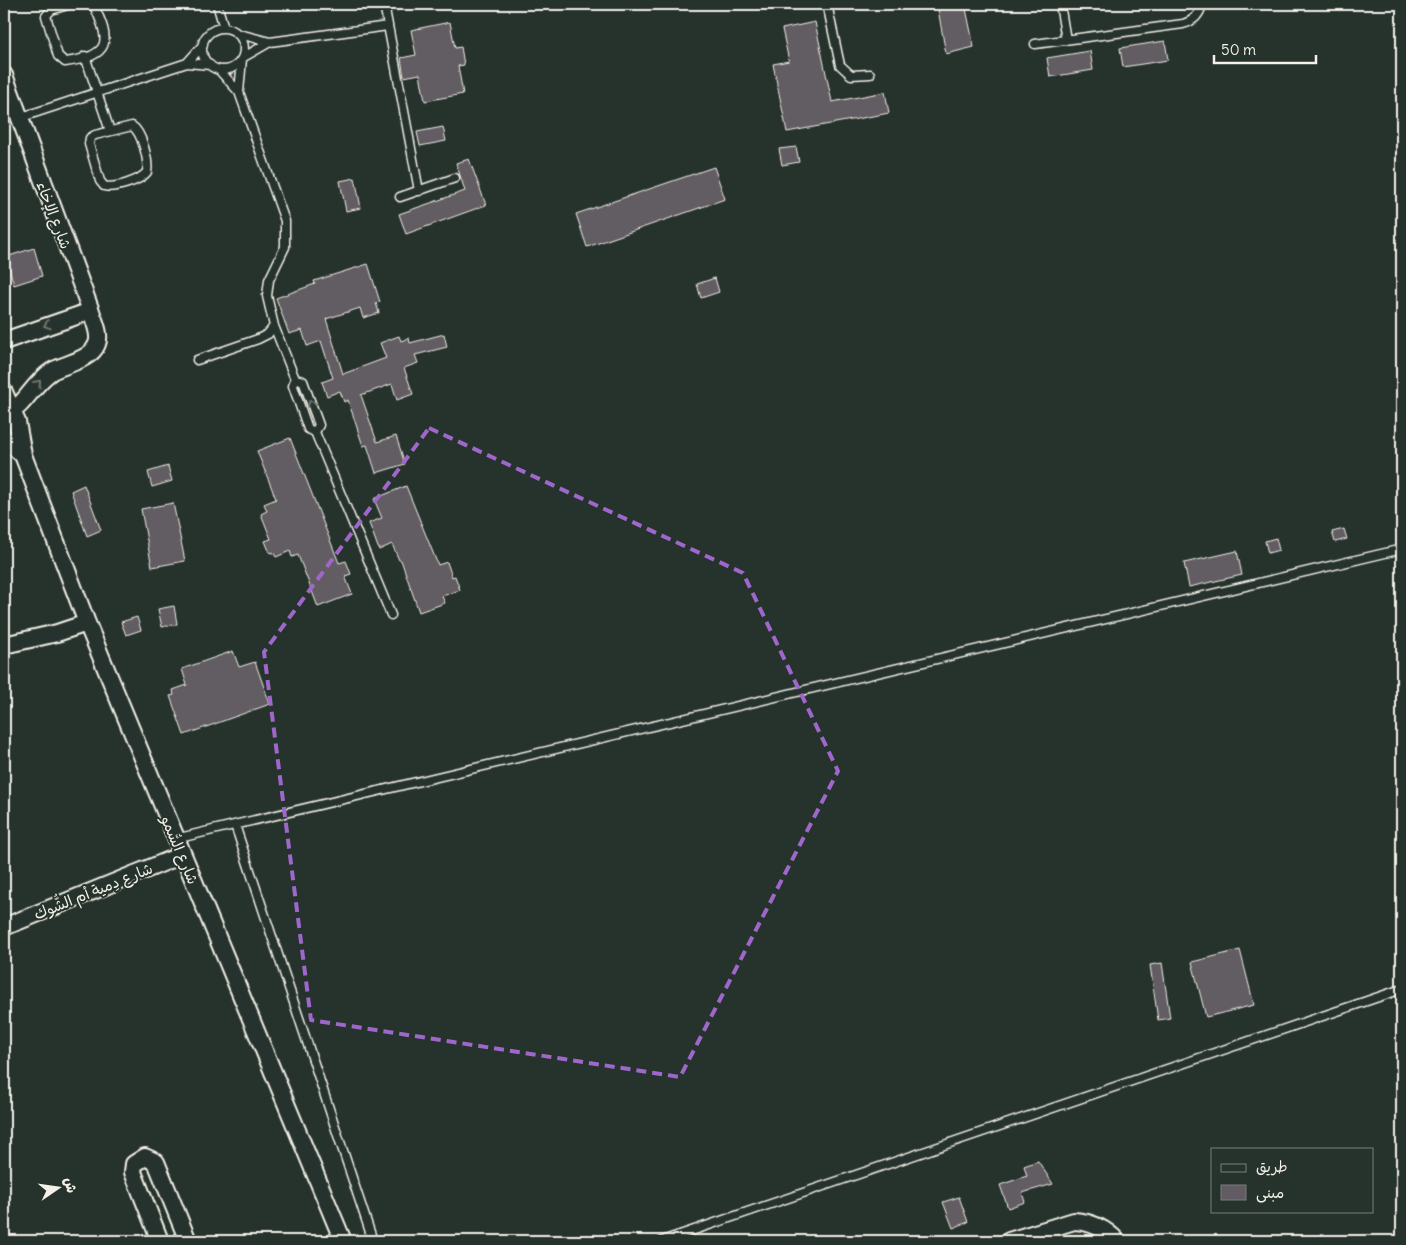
<svg xmlns="http://www.w3.org/2000/svg" width="1406" height="1245" font-family="Delius,'Playpen Sans Arabic',sans-serif">
<rect width="100%" height="100%" fill="#26332d"/>
<filter id="ink" filterUnits="userSpaceOnUse"><feTurbulence type="fractalNoise" baseFrequency=".02" numOctaves="2"/><feDisplacementMap in="SourceGraphic" scale="10" xChannelSelector="R" yChannelSelector="G"/><feConvolveMatrix kernelMatrix="1 2 1 2 8 2 1 2 1" color-interpolation-filters="sRGB"/></filter>
<g filter="url(#ink)">
<path fill="#625b63" stroke="#f4f1e8" d="M 937,4 L 965,4 L 974,47 L 946,54 Z
M 450,22 L 455,48 L 461,47 L 464,65 L 458,66 L 463,94 L 425,101 L 420,74 L 404,77 L 401,58 L 416,55 L 411,30 Z
M 815,22 L 832,102 L 885,92 L 889,113 L 787,132 L 773,64 L 789,61 L 782,29 Z
M 1165,41 L 1168,60 L 1123,67 L 1120,48 Z
M 1090,51 L 1093,70 L 1050,77 L 1047,58 Z
M 443,127 L 446,141 L 420,146 L 417,132 Z
M 796,147 L 799,162 L 782,165 L 779,149 Z
M 469,159 L 486,205 L 406,234 L 399,214 L 465,191 L 456,163 Z
M 714,167 L 725,199 L 587,247 L 576,214 Z
M 355,178 L 361,208 L 346,211 L 340,181 Z
M 34,248 L 42,276 L 14,285 L 6,257 Z
M 368,264 L 380,302 L 376,303 L 379,313 L 363,318 L 360,308 L 326,319 L 343,374 L 386,358 L 380,343 L 399,336 L 401,341 L 409,338 L 410,343 L 444,334 L 447,347 L 415,355 L 418,363 L 404,368 L 413,394 L 397,400 L 392,384 L 361,395 L 377,442 L 396,436 L 405,464 L 376,473 L 367,445 L 363,446 L 348,400 L 344,402 L 340,391 L 327,396 L 322,382 L 333,378 L 321,341 L 307,346 L 302,330 L 289,334 L 276,298 L 315,284 L 314,281 Z
M 715,278 L 719,292 L 701,298 L 697,284 Z
M 290,438 L 339,563 L 346,561 L 351,574 L 345,576 L 352,594 L 318,607 L 298,555 L 292,557 L 290,551 L 276,557 L 273,552 L 270,553 L 265,541 L 271,539 L 261,514 L 267,511 L 264,504 L 276,499 L 257,451 Z
M 168,466 L 172,481 L 152,487 L 148,472 Z
M 84,485 L 101,530 L 87,536 L 71,491 Z
M 406,486 L 438,565 L 447,562 L 452,577 L 455,576 L 460,590 L 442,596 L 445,603 L 419,612 L 401,560 L 399,560 L 392,544 L 379,550 L 369,523 L 382,518 L 374,499 Z
M 173,503 L 185,561 L 152,567 L 141,509 Z
M 1344,529 L 1347,539 L 1335,542 L 1332,532 Z
M 1276,538 L 1279,550 L 1268,553 L 1265,541 Z
M 1237,551 L 1242,575 L 1189,587 L 1184,563 Z
M 174,606 L 177,624 L 162,627 L 158,609 Z
M 137,617 L 141,630 L 126,635 L 121,622 Z
M 233,651 L 239,667 L 255,662 L 270,704 L 184,735 L 170,696 L 174,695 L 173,690 L 187,685 L 182,669 Z
M 1240,950 L 1254,1005 L 1206,1017 L 1192,962 Z
M 1162,963 L 1170,1018 L 1158,1020 L 1150,965 Z
M 1038,1161 L 1053,1184 L 1022,1193 L 1025,1202 L 1008,1208 L 1000,1185 L 1027,1176 L 1024,1166 Z
M 959,1197 L 968,1222 L 953,1228 L 943,1202 Z"/>
<g fill="none" stroke-linecap="round" stroke-linejoin="round">
<g stroke="#f4f1e8" stroke-width="11">
<path id="service" d="M 71,4 L 51,10 L 46,16 L 58,56 L 65,62 C 111,56 112,42 93,4
M 217,4 L 224,28
M 384,4 L 419,191
M 827,4 L 840,65 L 851,75 L 870,74
M 1060,4 L 1066,40
M 385,7 L 402,4
M202 49a21 21 0 1 1 42 0a21 21 0 1 1-42 0Z
M 239,34 L 270,42 L 388,26
M 1035,44 L 1183,24 C 1194,21 1200,15 1202,4
M 85,56 L 110,131
M 242,58 L 270,42
M 187,63 L 203,45
M 219,70 L 239,92 L 285,221 L 285,247 L 269,280 L 267,296 L 274,326 L 295,379 L 293,386 L 308,429 L 315,432 L 391,615
M 239,92 L 242,59
M 19,118 L 187,63 L 210,65
M 132,126 C 142,132 149,161 147,172 C 140,181 114,189 104,186 L 100,181 L 89,144 L 90,138 L 95,135 Z
M 400,197 L 455,178
M 197,360 L 258,339 L 268,334 L 274,326
M 295,379 L 303,381 L 319,425 L 315,432
M 235,825 L 373,1241
M 175,839 L 1402,549
M 662,1241 L 1402,989"/>
</g>
<g stroke="#f4f1e8" stroke-width="20">
<path id="minor" d="M 4,75 L 91,311 C 94,321 101,334 97,344 C 91,360 65,364 52,371 C 32,384 27,404 5,416
M 4,341 L 91,311
M 4,392 L 17,422 L 23,455 L 87,623 L 343,1241
M 4,438 L 23,455
M 4,645 L 57,633 L 87,623
M 4,927 L 182,855
M 160,1241 L 133,1172 L 134,1164 L 145,1157 L 156,1162 L 188,1241
M 1009,1241 L 1074,1221 C 1092,1222 1105,1228 1117,1241"/>
</g>
<use href="#service" stroke="#26332d" stroke-width="8"/>
<use href="#minor" stroke="#26332d" stroke-width="16"/>
</g>
<defs><path id="oneway-chevron" d="M-2-3.5L2.5 0L-2 3.5" fill="none" stroke-width="1.6" stroke-linecap="round" stroke-linejoin="round" transform="scale(1.25)"/></defs>
<g stroke="#6e766e">
<use href="#oneway-chevron" transform="translate(47 325) rotate(161)"/>
<use href="#oneway-chevron" transform="translate(38 383) rotate(-48)"/>
<use href="#oneway-chevron" transform="translate(311 403) rotate(-110)"/>
</g>
</g>
<path fill="none" stroke="#9f67cb" stroke-width="4" stroke-dasharray="10 6" stroke-linejoin="round" d="M 429,428 L 743,573 L 838,771 L 680,1077 L 311,1020 L 264,652 Z"/>
<g text-anchor="middle" dominant-baseline="central" stroke-width="4" stroke-linejoin="round" paint-order="stroke">
<g font-size="15" fill="#f4f1e8" stroke="#26332d">
<text transform="translate(54 215) rotate(69)">شارع الإخاء</text>
<text transform="translate(180 850) rotate(67)">شارع السُّمو</text>
<text transform="translate(93 891) rotate(-22)">شارع دِمية أم الشُّوك</text>
</g>
</g>
<rect width="1406" height="1245" fill="none" stroke="#26332d" stroke-width="20"/>
<rect x="10" y="10" width="1386" height="1225" fill="none" stroke="#f4f1e8" stroke-width="2" filter="url(#ink)"/>
<rect x="1211" y="1148" width="162" height="65" fill="#26332d" stroke="#787f78"/>
<rect x="1221" y="1164" width="25" height="8" fill="#26332d" stroke="#787f78"/>
<text x="1256" y="1172" font-size="15" fill="#f4f1e8">طريق</text>
<rect x="1221" y="1185" width="25" height="15" fill="#625b63" stroke="#787f78"/>
<text x="1256" y="1198" font-size="15" fill="#f4f1e8">مبنى</text>
<g transform="translate(58 1188) rotate(77)" stroke="#26332d" stroke-width="4" paint-order="stroke">
<path d="M0-4L9 19L0 12L-9 19Z" fill="#f4f1e8"/>
<text y="-8" font-size="14" font-weight="bold" text-anchor="middle" fill="#f4f1e8">ش</text>
</g>
<path d="M1214 55v8h102v-8" fill="none" stroke="#f4f1e8" stroke-width="2.5"/>
<text x="1221" y="55" font-size="15" fill="#f4f1e8" stroke="#26332d" stroke-width="4" paint-order="stroke">50 m</text>
</svg>
